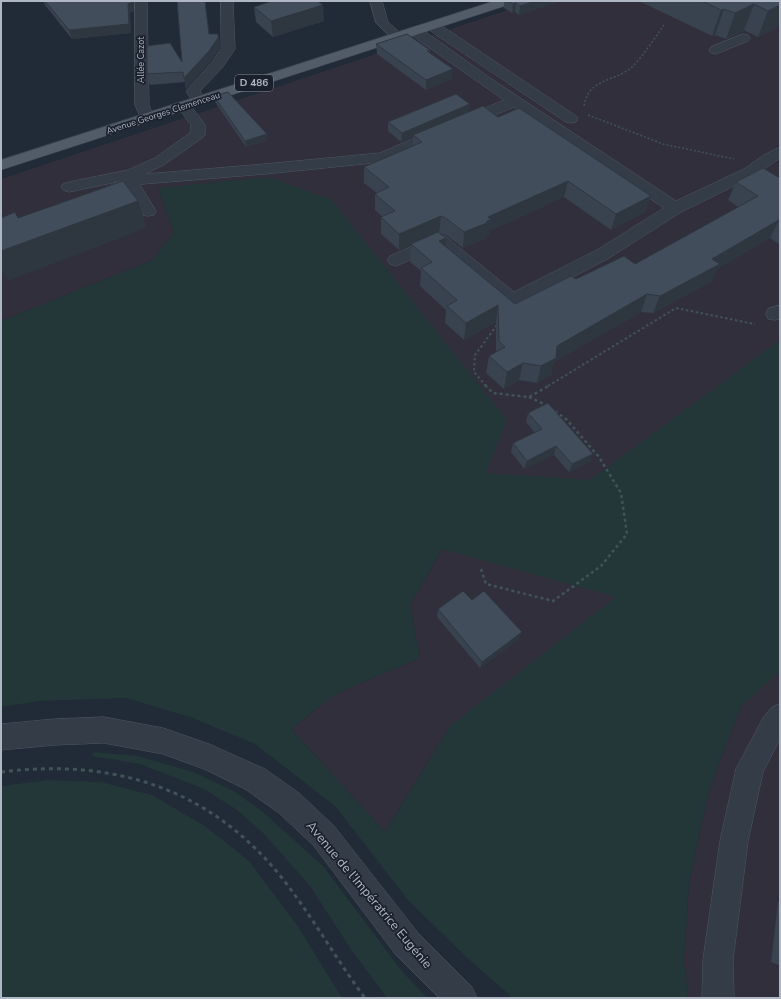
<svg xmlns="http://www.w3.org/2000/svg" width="781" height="999" font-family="'Nunito Sans',sans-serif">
<rect width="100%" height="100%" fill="#212a37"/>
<path fill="#312f3c" d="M 535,1 L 780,1 L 780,998 L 688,998 L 684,960 L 689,882 L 709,790 L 741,706 L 450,726 L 385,832 L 291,729 L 335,694 L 420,658 L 410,605 L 486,473 L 158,188 L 174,232 L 153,260 L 1,321 L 1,179 Z"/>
<path fill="#233638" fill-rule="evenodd" d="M 269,177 L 332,200 L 507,420 L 486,473 L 590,480 L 780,340 L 780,671 L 741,706 L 709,790 L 689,882 L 684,960 L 688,998 L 513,998 L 466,957 L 408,900 L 335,806 L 255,744 L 190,717 L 126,698 L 40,701 L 1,707 L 1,321 L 153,260 L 174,232 L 158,188 ZM 442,549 L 616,597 L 450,726 L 385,832 L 291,729 L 335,694 L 420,658 L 410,605 Z
M 93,752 L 138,756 L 193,772 L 234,791 L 263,812 L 323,866 L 401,970 L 427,998 L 387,998 L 350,948 L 310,886 L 263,833 L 237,810 L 204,789 L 140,764 L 92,756 Z
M 48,780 L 101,782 L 152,795 L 205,826 L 249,861 L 297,925 L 342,998 L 1,998 L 1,786 Z"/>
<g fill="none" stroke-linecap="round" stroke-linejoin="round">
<g stroke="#4f5762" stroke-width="1">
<path id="minor" d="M 135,1 L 147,1 L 149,105 L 154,118 L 152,121 L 147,122 L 142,121 L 135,105 Z
M 221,1 L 233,1 L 235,49 L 222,68 L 200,91 L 206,101 L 204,104 L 199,105 L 194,104 L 186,91 L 212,62 L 221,49 Z
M 370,1 L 382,1 L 388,22 L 405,37 L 403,40 L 393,40 L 376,23 Z
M 434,23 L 439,24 L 576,116 L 578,119 L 576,122 L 571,123 L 566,122 L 429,30 L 428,27 L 429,24 Z
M 415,27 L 420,28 L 493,80 L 676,201 L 744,169 L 764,155 L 780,147 L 780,158 L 761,171 L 780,181 L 780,192 L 750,178 L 681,212 L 609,258 L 519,305 L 513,307 L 507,305 L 437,248 L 396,266 L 390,264 L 387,260 L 390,256 L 439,234 L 445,236 L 514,292 L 597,250 L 664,208 L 514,107 L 383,162 L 265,174 L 143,184 L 140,185 L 156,211 L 154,215 L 148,216 L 142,215 L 127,190 L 104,201 L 98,202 L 92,201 L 90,197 L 92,193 L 121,181 L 69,192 L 63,190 L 61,187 L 63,184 L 69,182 L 128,170 L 155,158 L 190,133 L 191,125 L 177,106 L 179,103 L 184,102 L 189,103 L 205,125 L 205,135 L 202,138 L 165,164 L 146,174 L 265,164 L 380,153 L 504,100 L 410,34 L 408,31 L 410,28 Z
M 743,34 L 748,35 L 750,38 L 748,41 L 716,54 L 711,53 L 709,50 L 711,47 Z
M 780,305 L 780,319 L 775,320 L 768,319 L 766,314 L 768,309 Z
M 780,704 L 780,739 L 763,772 L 748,841 L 733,960 L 734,998 L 702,998 L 703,960 L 720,841 L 736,769 L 763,718 L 771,708 Z
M 104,717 L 163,728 L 209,744 L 265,769 L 299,793 L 334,826 L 418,933 L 472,987 L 477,998 L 439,998 L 396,955 L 314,846 L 279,813 L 245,789 L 204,769 L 163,754 L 104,743 L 55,745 L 1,750 L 1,724 L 55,719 Z"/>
</g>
<g stroke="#3e4551" stroke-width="1">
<path id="major" d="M 494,1 L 513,1 L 511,4 L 1,170 L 1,160 Z"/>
</g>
<path stroke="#405356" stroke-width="1.5" stroke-dasharray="2 2" stroke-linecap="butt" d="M 584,106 C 588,78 615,82 632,67 C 644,55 654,39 664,25
M 588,115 L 663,144 L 734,159"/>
<path stroke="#405356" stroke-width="2" stroke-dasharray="2.5 2.5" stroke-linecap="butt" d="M 486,386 L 474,372 L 475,355 L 497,325
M 548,386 L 676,308 L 755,324"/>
<path stroke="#405356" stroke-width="2.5" stroke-dasharray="3 3" stroke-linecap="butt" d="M 485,385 L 493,393 L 529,397 L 550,385
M 529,397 L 548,406
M 481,569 L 486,584 L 553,601 L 601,566 L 627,534 L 621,493 L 599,457 L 567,420 L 552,409"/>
<path stroke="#405356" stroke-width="3" stroke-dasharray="4 4" stroke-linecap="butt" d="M 1,772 C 114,758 210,788 282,878 C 312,916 336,959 365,998"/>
<use href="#minor" fill="#343c48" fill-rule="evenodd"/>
<use href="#major" fill="#525b68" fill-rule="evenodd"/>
</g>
<path fill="#39424f" d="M 43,1 L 134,1 L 134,11 L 130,13 L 131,33 L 72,39 L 45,5 Z
M 504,1 L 560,1 L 519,15 L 515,12 L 512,13 L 504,8 Z
M 639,1 L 780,1 L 780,26 L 758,37 L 744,30 L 726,39 L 715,35 L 712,36 Z
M 254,7 L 324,21 L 273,37 L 256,22 Z
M 209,34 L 220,44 L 220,49 L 211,61 L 186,89 L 185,82 L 150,85 L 147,74 L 182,62 Z
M 376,44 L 430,50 L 430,53 L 452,79 L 426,90 L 377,54 Z
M 214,96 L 268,140 L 246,147 L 215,102 Z
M 469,112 L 498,117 L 651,196 L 645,212 L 611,230 L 564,197 L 490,231 L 489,235 L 485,237 L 485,239 L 463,248 L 446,235 L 439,233 L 445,246 L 515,304 L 576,279 L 635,264 L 738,207 L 728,200 L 736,182 L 780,178 L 780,245 L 770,238 L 717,269 L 711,282 L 653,313 L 641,312 L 554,362 L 551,375 L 537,383 L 519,380 L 504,389 L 486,373 L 489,356 L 496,352 L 496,322 L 464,340 L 445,323 L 446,310 L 420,286 L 421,271 L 410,262 L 411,245 L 399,250 L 381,234 L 381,217 L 383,217 L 375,210 L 375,194 L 377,193 L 364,183 L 364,167 L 413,146 L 413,137 L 401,142 L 388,131 L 388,122 Z
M 528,413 L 593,454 L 590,462 L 569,472 L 554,455 L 524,469 L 511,452 L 513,443 L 535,433 L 526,422 Z
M 472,600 L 519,639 L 480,668 L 437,617 L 438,609 Z
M 778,902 L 780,902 L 780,966 L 771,962 Z"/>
<path fill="#2e3640" d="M 131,1 L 134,1 L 134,11 L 130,13 L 131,33 L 72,39 L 69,30 L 128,4 Z
M 205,1 L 211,45 L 209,34 Z
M 535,1 L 560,1 L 519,15 L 520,6 Z
M 780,1 L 780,26 L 758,37 L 768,11 Z
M 516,3 L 515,12 L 512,13 L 513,4 Z
M 754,4 L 744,30 L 726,39 L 735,13 Z
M 323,5 L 324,21 L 273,37 L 271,21 Z
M 724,9 L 715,35 L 712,36 L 721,10 Z
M 218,34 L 220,44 L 220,49 L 211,61 L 186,89 L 184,78 Z
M 453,69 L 452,79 L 426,90 L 426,80 Z
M 470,104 L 469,113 L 413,135 L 413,137 L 401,142 L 402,133 Z
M 267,134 L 268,140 L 246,147 L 245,141 Z
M 568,181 L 564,197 L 490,231 L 489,235 L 485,237 L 485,239 L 463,248 L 464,232 L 486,222 L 488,217 Z
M 651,196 L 645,212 L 611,230 L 616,214 Z
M 138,201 L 147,228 L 8,281 L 1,269 L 1,251 Z
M 441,216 L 439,233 L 411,244 L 411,245 L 399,250 L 399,234 Z
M 779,220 L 770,238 L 717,269 L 711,282 L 653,313 L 660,296 L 712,259 Z
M 446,238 L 445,256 L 439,241 Z
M 647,294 L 641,312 L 554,362 L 551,375 L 537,383 L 541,366 L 557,346 Z
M 498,305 L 496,322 L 464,340 L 466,323 Z
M 523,363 L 519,380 L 504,389 L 507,372 Z
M 556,446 L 554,455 L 524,469 L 527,461 Z
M 593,454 L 590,462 L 569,472 L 572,464 Z
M 522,632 L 519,639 L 480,668 L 482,662 Z"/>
<path fill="#424d5c" stroke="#2e3640" d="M 45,1 L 131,1 L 131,3 L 128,4 L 129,24 L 69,30 Z
M 177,1 L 205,1 L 209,34 L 218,34 L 218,38 L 209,51 L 184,78 L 183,72 L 147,74 L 147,46 L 170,43 L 182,62 Z
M 272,1 L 317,1 L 323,5 L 271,21 L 254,7 Z
M 507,1 L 535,1 L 520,6 L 516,3 L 513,4 Z
M 702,1 L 780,1 L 780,5 L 768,11 L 754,4 L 735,13 L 724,9 L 721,10 Z
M 407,34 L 430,50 L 427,51 L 453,69 L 426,80 L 376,44 Z
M 228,92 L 267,134 L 245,141 L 214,96 Z
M 456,94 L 470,104 L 402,133 L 388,122 Z
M 483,106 L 498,117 L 519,108 L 651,196 L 616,214 L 568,181 L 488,217 L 491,219 L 486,222 L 487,223 L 464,232 L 447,219 L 441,216 L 399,234 L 381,217 L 395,211 L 375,194 L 389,187 L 364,167 L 422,142 L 413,135 Z
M 763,168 L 780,178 L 780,221 L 779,220 L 712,259 L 720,264 L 660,296 L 647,294 L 557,346 L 556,358 L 541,366 L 523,363 L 507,372 L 489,356 L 505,347 L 499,341 L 498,305 L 466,323 L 447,306 L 457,300 L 421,268 L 432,262 L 411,244 L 438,232 L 446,238 L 439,241 L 515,304 L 571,276 L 576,279 L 624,256 L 635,264 L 758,196 L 736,182 Z
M 123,181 L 138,201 L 1,251 L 1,218 L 15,212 L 18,218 Z
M 548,403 L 593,454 L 572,464 L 556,446 L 527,461 L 513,443 L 542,429 L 528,413 Z
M 463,591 L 472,600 L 484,591 L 522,632 L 482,662 L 438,609 Z"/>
<g text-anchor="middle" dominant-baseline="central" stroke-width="3.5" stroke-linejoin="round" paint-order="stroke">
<g font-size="9" fill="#afb7c4" stroke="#1a212c">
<text transform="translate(141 60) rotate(-90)">Allée Cazot</text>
<text transform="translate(163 113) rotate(-18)">Avenue Georges Clemenceau</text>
</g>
<rect fill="#1a212c" stroke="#828a96" stroke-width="1" x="235" y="75" width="38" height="16" rx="3"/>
<g font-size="10" font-weight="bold" fill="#afb7c4">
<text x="254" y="83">D 486</text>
</g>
<g font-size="13" fill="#afb7c4" stroke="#1a212c">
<text transform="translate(369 895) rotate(50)">Avenue de l'Impératrice Eugénie</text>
</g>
</g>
<rect width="781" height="999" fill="none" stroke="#afb7c4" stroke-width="4"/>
</svg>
